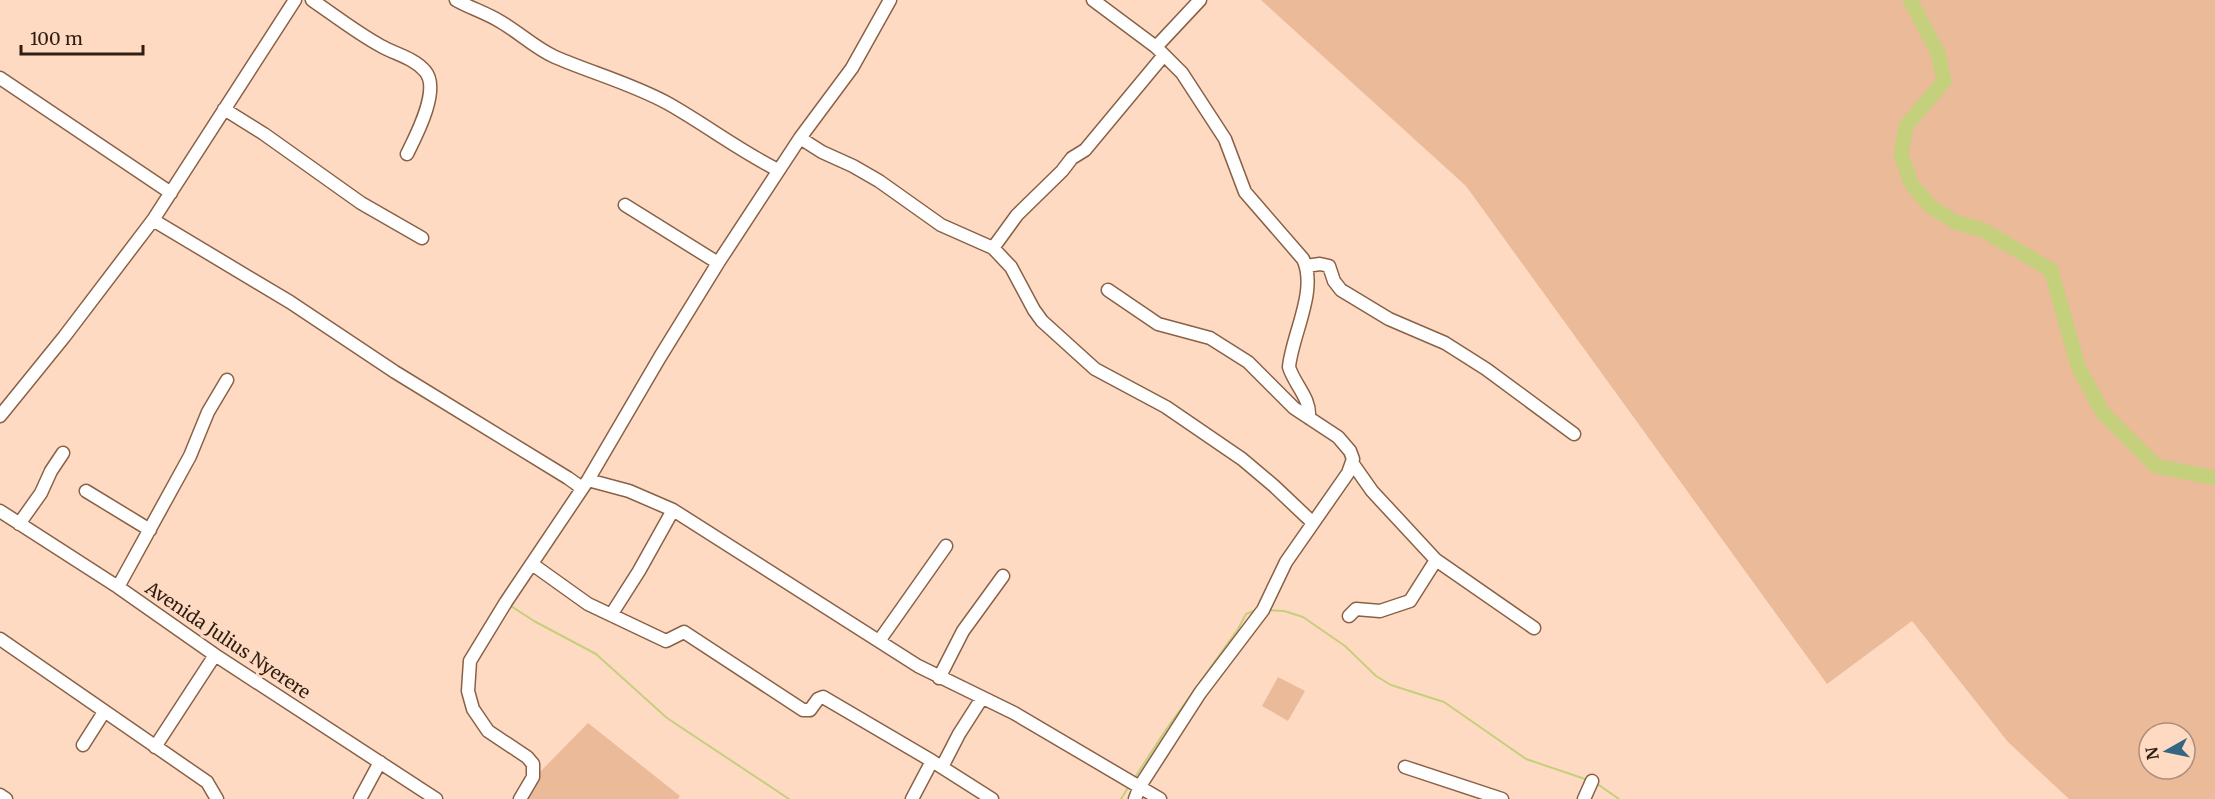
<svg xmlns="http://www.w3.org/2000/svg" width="2215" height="799" font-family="Merriweather,serif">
<rect width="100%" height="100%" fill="#ffdac2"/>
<path fill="#eaba99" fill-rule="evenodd" d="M 1261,0 L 2215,0 L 2215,799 L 2069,799 L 2008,742 L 1912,621 L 1827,684 L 1466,186 ZM 2149,733 L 2185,733 L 2185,769 L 2149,769 Z
M 1278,677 L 1305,691 L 1288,721 L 1262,706 Z
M 588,723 L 680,796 L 678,799 L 524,799 L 541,771 Z"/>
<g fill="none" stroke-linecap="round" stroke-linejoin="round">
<path stroke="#c4d07c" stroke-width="2" d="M 508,604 L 534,621 L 596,654 L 667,718 L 789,799
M 1267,610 L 1284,611 L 1303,617 L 1345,646 L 1376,676 L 1391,685 L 1444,702 L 1526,759 L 1588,780
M 1134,779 L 1165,731 L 1238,629 L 1246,614 L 1256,610
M 1596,783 L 1619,799
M 1121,799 L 1129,786"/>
<path stroke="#c4d07c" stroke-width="15" d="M 1910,0 L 1938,53 L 1944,81 L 1906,126 L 1901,155 L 1911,183 L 1930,206 L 1955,222 L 1983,230 L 2051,270 L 2078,366 L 2103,413 L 2156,466 L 2215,478"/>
<g stroke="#896146" stroke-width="15">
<path id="minor" d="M 312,0 C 334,15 357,33 381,46 C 395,54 414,58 425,71 C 441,89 416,136 407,154
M 456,0 C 470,8 487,13 501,22 C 520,33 535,48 555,57 C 592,73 633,84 669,104 C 706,125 740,151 778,170
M 1093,0 L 1156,47 L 1182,73 L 1225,139 L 1245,192 L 1303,259 C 1318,290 1292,335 1289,367 C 1294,384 1311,398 1309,418
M 1156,47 L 1200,0
M 0,78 L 171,193
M 224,109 L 264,134 L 361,203 L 422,238
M 800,138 L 822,152 L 853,166 L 879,181 L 941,225 L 993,248 L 1011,267 L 1034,310 L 1042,321 L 1095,369 L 1166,407 L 1242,459 L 1274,486 L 1313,523
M 625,205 L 718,263
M 153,220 L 290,302 L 395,372 L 568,478 L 582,488
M 993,248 L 1017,215 L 1062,171 L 1072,158 L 1085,150 L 1164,55
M 1306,266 L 1320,264 L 1329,266 L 1334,281 L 1341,290 L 1389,319 L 1445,343 L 1486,369 L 1574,434
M 1108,290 L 1158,324 L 1210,338 L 1248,362 L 1294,408 L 1338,437 L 1350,451 L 1353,459 L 1348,473 L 1286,562 L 1263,610 L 1200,693 L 1140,786 L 1135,799
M 0,416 L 64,337 L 153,220 L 295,0
M 1353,464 L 1372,491 L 1436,560 L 1534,628
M 588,480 L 660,357 L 718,263 L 800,138 L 852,68 L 890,0
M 86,491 L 150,530
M 0,511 L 118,587 L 215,655 L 436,799
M 19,524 L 41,493 L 51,471 L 63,453
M 532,564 L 588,604 L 666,641 L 684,632 L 803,710 L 810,710 L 818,699 L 823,697 L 932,761 L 992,799
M 118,587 L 190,456 L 208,412 L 227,380
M 611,615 L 639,571 L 673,510
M 1349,616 L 1356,609 L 1380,611 L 1410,601 L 1436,560
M 0,639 L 207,782 L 217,799
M 879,641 L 946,546
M 939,678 L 963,631 L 1003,576
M 83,745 L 104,712
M 155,747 L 215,655
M 942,767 L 959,734 L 982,698
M 1405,767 L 1502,799
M 0,795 L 6,799
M 360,799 L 380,762
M 520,799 L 533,777 L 533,764 L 527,757 L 488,731 L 473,709 L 468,691 L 470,661 L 506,602 L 588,480 L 629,491 L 673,510 L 918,666 L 1014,713 L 1160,799
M 912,799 L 932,761
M 1584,799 L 1592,781"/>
</g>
<use href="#minor" stroke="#fff" stroke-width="12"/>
</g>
<g text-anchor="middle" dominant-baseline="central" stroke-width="6" stroke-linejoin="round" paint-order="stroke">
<g font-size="18" fill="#2e1d12" stroke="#ffdac2">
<text transform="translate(228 640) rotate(34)">Avenida Julius Nyerere</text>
</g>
</g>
<g transform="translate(2167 751) rotate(261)"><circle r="28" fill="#ffdac2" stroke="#ab8e7c" stroke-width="1.5"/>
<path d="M0-4.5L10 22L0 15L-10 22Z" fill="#326683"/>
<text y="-9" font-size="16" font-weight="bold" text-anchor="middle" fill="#2e1d12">N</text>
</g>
<path d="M21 45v9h122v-9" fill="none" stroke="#2e1d12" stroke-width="3"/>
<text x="30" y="45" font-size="18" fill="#2e1d12" stroke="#ffdac2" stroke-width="4.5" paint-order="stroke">100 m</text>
</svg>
